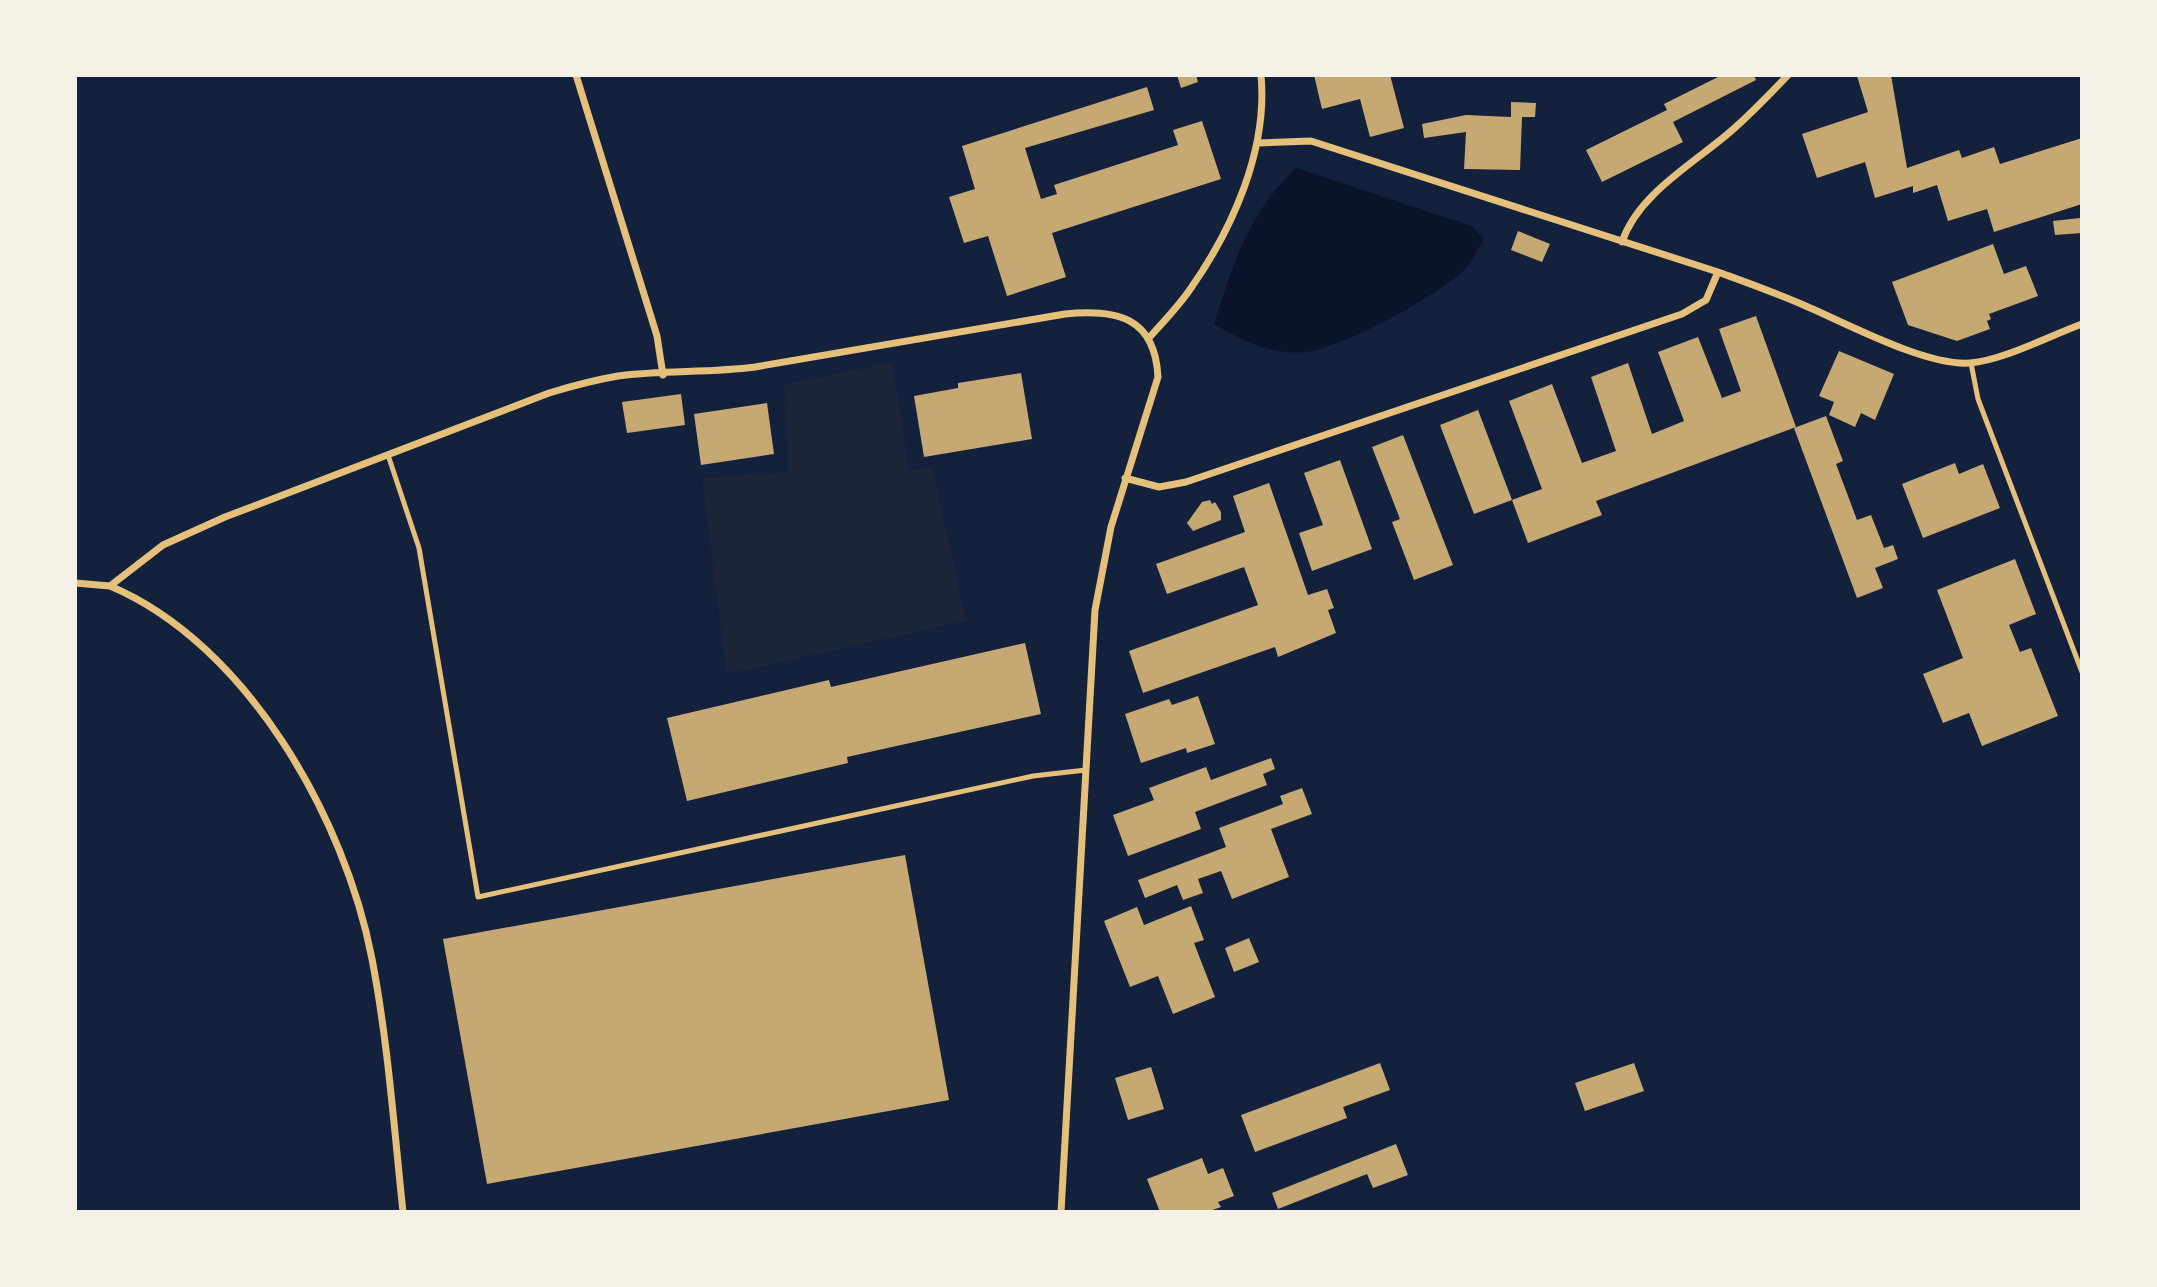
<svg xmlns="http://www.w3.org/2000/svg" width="2157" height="1287" font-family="'Source Sans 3',sans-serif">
<rect width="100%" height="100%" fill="#14213d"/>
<path fill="#1d2539" d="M 892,362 L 909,471 L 932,467 L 966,621 L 727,674 L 702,478 L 789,472 L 784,385 Z"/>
<path fill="#0b132b" d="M 1296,168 L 1472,226 L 1484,239 C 1478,248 1473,259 1467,267 C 1444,293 1340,349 1306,352 C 1271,355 1243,341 1214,324 C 1234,262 1247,215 1296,168 Z"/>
<path fill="#c6a872" d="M 1177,75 L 1196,75 L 1198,82 L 1181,88 Z
M 1314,75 L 1390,75 L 1404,128 L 1370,137 L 1360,99 L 1322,109 Z
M 1722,75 L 1754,75 L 1756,80 L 1673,122 L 1683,142 L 1602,182 L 1586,150 L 1667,110 L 1664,104 Z
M 1891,75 L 1907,168 L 1959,150 L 1962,158 L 1994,147 L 2000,164 L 2082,138 L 2082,204 L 1994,232 L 1987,209 L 1948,221 L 1937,185 L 1913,193 L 1913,186 L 1875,198 L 1865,162 L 1817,178 L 1802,134 L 1868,112 L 1857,76 Z
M 1147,87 L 1154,110 L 1025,148 L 1041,199 L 1057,194 L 1054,185 L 1178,145 L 1173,130 L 1202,121 L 1221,179 L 1052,233 L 1066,277 L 1007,296 L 988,236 L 964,243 L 949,197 L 975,189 L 962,146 Z
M 1511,102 L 1536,103 L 1535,117 L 1522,117 L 1520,170 L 1464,169 L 1466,132 L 1424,138 L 1422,124 L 1466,115 L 1511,117 Z
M 2080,218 L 2082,233 L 2055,235 L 2053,221 Z
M 1518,231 L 1550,244 L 1542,262 L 1511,250 Z
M 1993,244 L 2004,274 L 2026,266 L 2038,296 L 1989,314 L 1991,319 L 1987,321 L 1990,329 L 1957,341 L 1908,325 L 1892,282 Z
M 1756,316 L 1796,427 L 1596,501 L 1602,515 L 1528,543 L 1512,500 L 1542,489 L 1509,401 L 1552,384 L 1582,463 L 1616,451 L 1591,377 L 1628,363 L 1652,434 L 1684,421 L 1658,352 L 1698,337 L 1722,398 L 1741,391 L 1719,329 Z
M 1839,351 L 1894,374 L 1875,420 L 1861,413 L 1855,427 L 1829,415 L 1834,402 L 1819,396 Z
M 1021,373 L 1032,439 L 924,457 L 914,396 L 958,388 L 958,383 Z
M 681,394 L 685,425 L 627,433 L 622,402 Z
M 767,403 L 774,454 L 701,465 L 694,414 Z
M 1478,410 L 1512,500 L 1474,514 L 1440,425 Z
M 1826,416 L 1843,461 L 1836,464 L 1857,520 L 1871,515 L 1884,548 L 1893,545 L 1898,559 L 1875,568 L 1883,588 L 1857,598 L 1794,428 Z
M 1403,435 L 1453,565 L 1414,580 L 1392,522 L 1400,519 L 1372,447 Z
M 1340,460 L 1372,549 L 1312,571 L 1299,533 L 1323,525 L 1304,473 Z
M 1955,463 L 1959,474 L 1983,464 L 2000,508 L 1923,538 L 1902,484 Z
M 1269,483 L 1308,595 L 1327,589 L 1334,608 L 1328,610 L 1336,633 L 1278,657 L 1275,647 L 1143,693 L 1129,651 L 1258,605 L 1244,567 L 1167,594 L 1156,564 L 1245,532 L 1233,496 Z
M 1210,500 L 1212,504 L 1215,502 L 1221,512 L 1221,520 L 1193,531 L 1187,523 L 1202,502 Z
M 2015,559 L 2036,614 L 2009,625 L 2020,652 L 2031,648 L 2058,716 L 1982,746 L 1969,713 L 1943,723 L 1923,674 L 1963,658 L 1937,590 Z
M 1025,643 L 1041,714 L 847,757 L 848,763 L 687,801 L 667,718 L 829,680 L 831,687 Z
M 1198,696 L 1215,744 L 1187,753 L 1186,748 L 1141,763 L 1125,714 L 1169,699 L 1172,705 Z
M 1271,758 L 1275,769 L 1263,774 L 1267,785 L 1195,812 L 1201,829 L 1128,856 L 1113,815 L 1154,800 L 1149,788 L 1206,767 L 1211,780 Z
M 1302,788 L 1312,814 L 1271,829 L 1289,877 L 1232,899 L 1221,871 L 1198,879 L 1203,893 L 1183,900 L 1177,885 L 1145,898 L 1138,880 L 1226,847 L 1219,828 L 1283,804 L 1280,796 Z
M 905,855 L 949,1100 L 487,1184 L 443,939 Z
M 1191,906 L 1204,940 L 1194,943 L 1215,997 L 1173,1014 L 1158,976 L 1130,987 L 1104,921 L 1137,907 L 1144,925 Z
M 1249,938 L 1259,962 L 1234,972 L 1225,948 Z
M 1380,1063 L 1390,1090 L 1343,1107 L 1347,1118 L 1255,1152 L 1241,1115 Z
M 1634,1063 L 1644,1091 L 1585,1111 L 1575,1083 Z
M 1151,1067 L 1164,1109 L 1128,1120 L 1115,1078 Z
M 1396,1144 L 1408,1175 L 1373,1188 L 1367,1174 L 1278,1209 L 1272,1193 Z
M 1202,1158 L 1208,1174 L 1223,1168 L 1234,1196 L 1218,1202 L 1221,1207 L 1207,1212 L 1160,1212 L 1147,1179 Z"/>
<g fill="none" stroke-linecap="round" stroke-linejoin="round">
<path stroke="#e5c07b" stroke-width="5" d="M 1971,363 L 1978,399 L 2082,672
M 388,455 L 419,548 L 478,897 L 1033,776 L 1086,770"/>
<path stroke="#e5c07b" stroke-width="7" d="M 576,75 L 657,336 L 663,375
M 1258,143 L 1311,141 L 1718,272 C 1748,283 1779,294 1808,307 C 1850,325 1926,366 1970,363 C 2004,360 2049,336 2082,324
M 1622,242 C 1638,194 1693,164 1730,132 C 1751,114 1769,95 1788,75
M 1149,338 C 1163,322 1179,306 1191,288 C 1233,228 1268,149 1261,75
M 1125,478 L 1159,487 L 1186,482 L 1682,314 L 1706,300 L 1718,272
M 75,583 L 110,586 L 163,545 L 225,517 L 549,393 C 572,386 594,380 618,376 C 663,370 709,373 755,367 L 1065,314 C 1117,309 1155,317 1158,377 L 1111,527 L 1095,610 L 1061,1212
M 110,586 C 247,644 345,818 372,959 C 388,1042 394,1128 403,1212"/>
</g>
<rect width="2157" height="1287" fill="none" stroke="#f6f1e7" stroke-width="154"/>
</svg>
